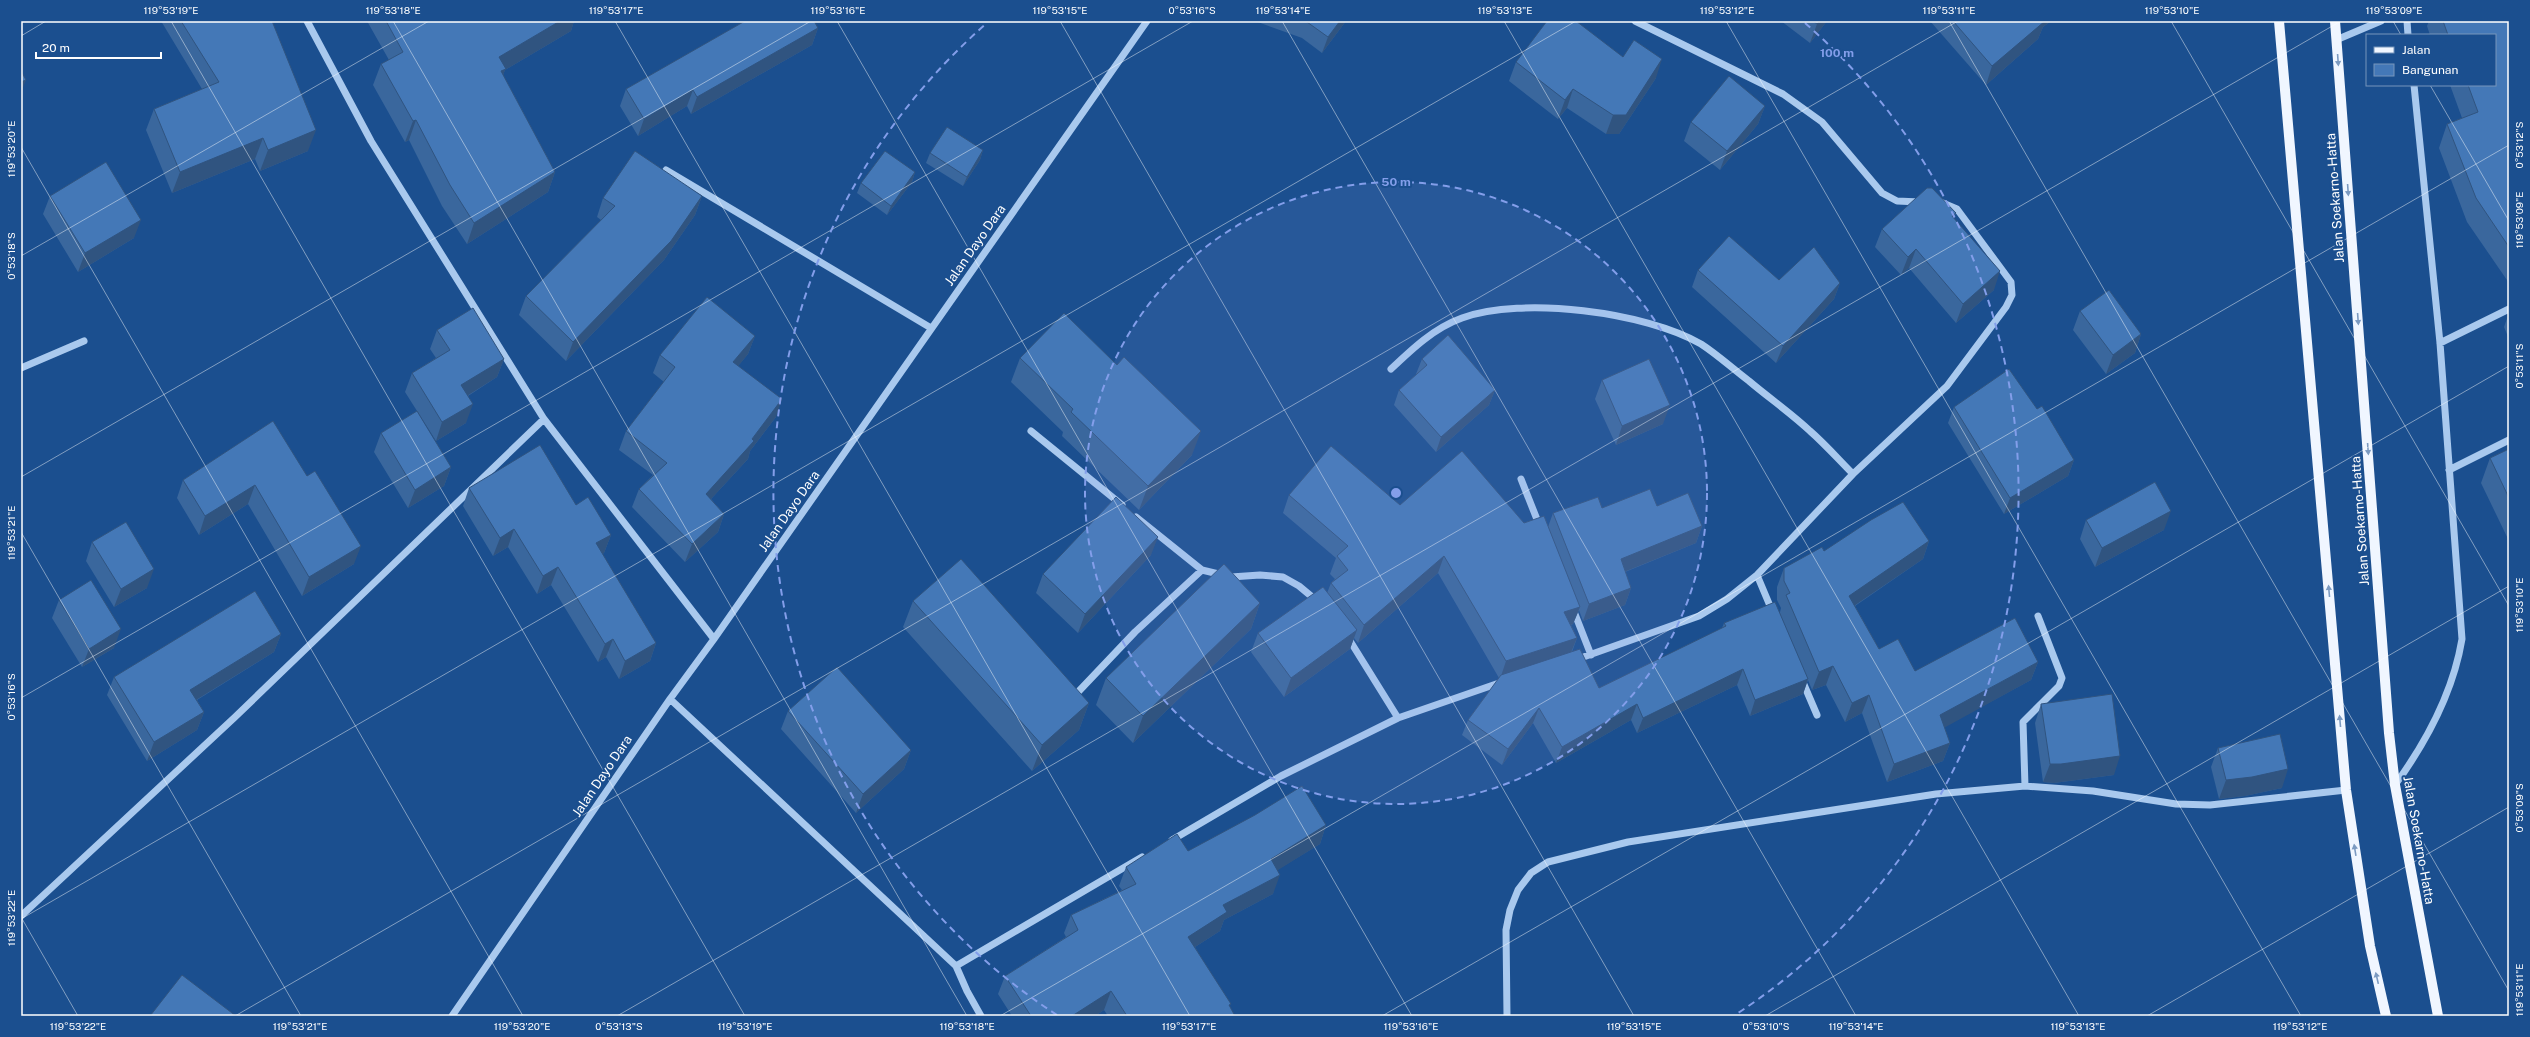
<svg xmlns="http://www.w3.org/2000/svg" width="2530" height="1037" font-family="'Public Sans',sans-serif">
<rect width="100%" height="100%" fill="#1b4f8f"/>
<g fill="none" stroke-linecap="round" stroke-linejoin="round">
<path stroke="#a9c9ee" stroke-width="7" d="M 307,21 L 371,141 L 544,419 L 714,639
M 1635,21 L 1783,94 L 1822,122 L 1882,193 L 1897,201 L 1920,202
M 2407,21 L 2408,35
M 2336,40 L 2381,21
M 666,170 L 931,328
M 2440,343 L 2509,309
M 21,368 L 84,341
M 1391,369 C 1412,349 1434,328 1462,318 C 1522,296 1646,312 1701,344 C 1718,355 1733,369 1749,381 C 1769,398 1791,413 1810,431 C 1825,444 1839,460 1853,474
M 1031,431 L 1122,505
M 2449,470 L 2509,440
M 1521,479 L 1540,527
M 1136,517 L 1202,570
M 1757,575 L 1773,613
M 1573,609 L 1591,655
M 1347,636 L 1398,718
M 1575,660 L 1699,616 L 1727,599 L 1757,575 L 1853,474 L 1947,386 L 2006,307 L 2012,295 L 2011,282 L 1957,209 L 1938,201
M 1802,680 L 1817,715
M 1079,691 L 1135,632 L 1202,570 L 1231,577 L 1260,575 L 1283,577 L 1299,586 L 1317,601
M 670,699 L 956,966 L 967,991 L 981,1016
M 2395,785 C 2427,741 2453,693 2462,639 L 2440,343 L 2414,85
M 2025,786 L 2023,722 L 2059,686 L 2062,678 L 2038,616
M 1172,840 L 1281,776 L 1398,718 L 1502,682
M 21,916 L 234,718 L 544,419
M 956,966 L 1142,857
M 452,1016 L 670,699 L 714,639 L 1147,21
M 1507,1016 L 1506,930 L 1510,910 L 1518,890 L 1531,873 L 1548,862 L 1628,842 L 1936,794 L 2025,786 L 2093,791 L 2176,804 L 2210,805 L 2346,790"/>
<path stroke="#f0f6ff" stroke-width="10" d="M 2279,21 L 2346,790 L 2370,946 L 2386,1016
M 2335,21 L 2389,733 L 2395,785 L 2438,1016"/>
</g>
<path fill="#3a679d" d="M 161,21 L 272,21 L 308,151 L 260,171 L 255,159 L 172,193 L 146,130 L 154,109 L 202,89 Z
M 367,21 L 574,21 L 571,31 L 505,70 L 503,75 L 555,172 L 548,192 L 467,244 L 442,206 L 409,140 L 405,142 L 373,85 L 381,64 L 389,60 Z
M 742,21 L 814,21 L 818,28 L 812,45 L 691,114 L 687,106 L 638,136 L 620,106 L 626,89 L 742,23 Z
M 1255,21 L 1346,21 L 1322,53 L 1302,38 Z
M 1781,21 L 1827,21 L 1810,43 Z
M 1930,21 L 2051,21 L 2043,27 L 2038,39 L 1986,85 Z
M 2429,21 L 2509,21 L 2509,283 L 2467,222 L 2439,148 L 2447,124 L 2462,118 L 2450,85 L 2495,85 L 2495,35 L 2430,35 L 2427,26 Z
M 1623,57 L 1656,78 L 1619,134 L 1606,134 L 1567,108 L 1558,119 L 1509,81 L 1516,62 Z
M 1765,106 L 1758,124 L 1720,170 L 1684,141 L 1691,122 Z
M 983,150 L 980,160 L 963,186 L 926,163 L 930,153 Z
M 915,172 L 912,182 L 887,215 L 857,193 L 861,183 Z
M 50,196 L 134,238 L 78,272 L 43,214 Z
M 702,196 L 695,215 L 664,260 L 566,361 L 519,315 L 526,296 L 601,220 L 597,217 L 603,198 Z
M 1956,213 L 1954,218 L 1994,290 L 1956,323 L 1909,268 L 1901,275 L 1875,247 L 1882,229 Z
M 1698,270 L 1779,280 L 1840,283 L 1834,299 L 1776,363 L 1692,287 Z
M 2080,311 L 2141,334 L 2135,353 L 2106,374 L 2073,330 Z
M 2509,313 L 2509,339 L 2504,327 Z
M 437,330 L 504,359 L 497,377 L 468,396 L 466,423 L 436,441 L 405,392 L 412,373 L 436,358 L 430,349 Z
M 755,336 L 748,354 L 738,366 L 776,417 L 750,451 L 748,459 L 711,499 L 724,514 L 718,532 L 685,562 L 632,507 L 639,489 L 653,475 L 619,450 L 626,431 L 664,382 L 653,373 L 660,355 Z
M 1020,358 L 1192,455 L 1139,510 L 1062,436 L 1063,432 L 1011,382 Z
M 1422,359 L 1495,390 L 1489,405 L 1436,452 L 1394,405 L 1399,390 L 1417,375 L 1416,374 Z
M 1602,380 L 1663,424 L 1616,445 L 1595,399 Z
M 1954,407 L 2037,409 L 2074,460 L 2068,476 L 2004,514 L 1948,423 Z
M 273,421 L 354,564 L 302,596 L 248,504 L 199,535 L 177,498 L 183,480 Z
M 381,433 L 451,467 L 444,486 L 408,508 L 374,452 Z
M 2509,449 L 2509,541 L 2481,483 L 2490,458 Z
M 469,488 L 576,505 L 611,535 L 604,553 L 602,554 L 656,643 L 650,661 L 619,679 L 606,657 L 598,662 L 551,585 L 537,594 L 508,547 L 493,556 L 463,506 Z
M 1289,495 L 1400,505 L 1548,527 L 1553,513 L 1602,508 L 1657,506 L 1702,526 L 1696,543 L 1625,572 L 1631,588 L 1625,605 L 1583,621 L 1579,610 L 1573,624 L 1571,625 L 1577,638 L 1572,652 L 1599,688 L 1722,628 L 1724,623 L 1780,612 L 1781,608 L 1777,600 L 1777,587 L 1784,568 L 1824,551 L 1929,541 L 1923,559 L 1855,606 L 1879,649 L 1915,671 L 2038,662 L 2031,680 L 1944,727 L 1950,743 L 1943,761 L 1887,782 L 1862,713 L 1845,722 L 1826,685 L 1812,690 L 1808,680 L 1803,694 L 1750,716 L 1737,685 L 1637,733 L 1631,720 L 1556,763 L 1533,723 L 1502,765 L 1462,735 L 1468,720 L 1499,678 L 1438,573 L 1358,643 L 1354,638 L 1350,649 L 1284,697 L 1251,652 L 1258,633 L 1327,593 L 1331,583 L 1335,579 L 1330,574 L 1336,558 L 1283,513 Z
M 2086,520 L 2164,530 L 2095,567 L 2080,539 Z
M 92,542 L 147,588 L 114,607 L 86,561 Z
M 1151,555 L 1078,633 L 1036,593 L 1043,574 Z
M 59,600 L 114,648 L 82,667 L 52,618 Z
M 913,601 L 1089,703 L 1079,730 L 1032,771 L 903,627 Z
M 1260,603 L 1251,629 L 1133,743 L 1096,705 L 1106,678 Z
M 281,634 L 274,652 L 197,700 L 204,712 L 197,730 L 147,761 L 107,695 L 114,677 Z
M 2041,704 L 2114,775 L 2054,783 L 2043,782 L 2035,723 Z
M 788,711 L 911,750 L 904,769 L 856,813 L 781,729 Z
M 2218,748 L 2282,788 L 2245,796 L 2219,799 L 2211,767 Z
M 1326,825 L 1320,844 L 1277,870 L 1273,894 L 1224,920 L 1220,931 L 1195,947 L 1235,1016 L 1108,1016 L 1104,1010 L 1095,1016 L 1012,1016 L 998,994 L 1005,976 L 1066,937 L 1064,933 L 1071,915 L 1122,890 L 1119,886 L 1126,867 L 1188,851 Z"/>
<path fill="#305480" d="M 21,21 L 25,21 L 21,24 Z
M 560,21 L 574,21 L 571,31 L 505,70 L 498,89 L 499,57 Z
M 1340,21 L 1346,21 L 1322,53 L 1328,37 Z
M 1820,21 L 1827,21 L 1810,43 L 1817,24 Z
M 2039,21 L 2051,21 L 2043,27 L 2038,39 L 1986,85 L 1992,66 Z
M 818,28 L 812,45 L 691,114 L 697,97 Z
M 1662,59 L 1656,78 L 1619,134 L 1606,134 L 1613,115 Z
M 26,80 L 21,92 L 21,82 Z
M 1573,89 L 1567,108 L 1558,119 L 1565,100 Z
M 693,90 L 687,106 L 638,136 L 644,119 Z
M 1765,106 L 1758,124 L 1720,170 L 1727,151 Z
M 416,120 L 409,140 L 405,142 L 413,121 Z
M 316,130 L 308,151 L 260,171 L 268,150 Z
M 263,138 L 255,159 L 172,193 L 180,172 Z
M 983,150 L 980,160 L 963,186 L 967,177 Z
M 555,172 L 548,192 L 467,244 L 474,223 Z
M 915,172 L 912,182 L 887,215 L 891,206 Z
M 702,196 L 695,215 L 664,260 L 566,361 L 573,342 Z
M 141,220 L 134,238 L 78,272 L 85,253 Z
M 1916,249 L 1909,268 L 1901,275 L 1908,257 Z
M 2000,271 L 1994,290 L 1956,323 L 1963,304 Z
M 1840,283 L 1834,299 L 1776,363 L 1783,346 Z
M 2141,334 L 2135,353 L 2106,374 L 2113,355 Z
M 755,336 L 748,354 L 727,380 L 733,362 Z
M 504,359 L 497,377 L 454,404 L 461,385 Z
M 1495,390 L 1489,405 L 1436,452 L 1441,437 Z
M 782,399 L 776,417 L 750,451 L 748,459 L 699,512 L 706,494 L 752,439 Z
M 473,404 L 466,423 L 436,441 L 442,422 Z
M 1670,405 L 1663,424 L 1616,445 L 1622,426 Z
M 1201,431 L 1192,455 L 1139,510 L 1148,486 Z
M 2074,460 L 2068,476 L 2004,514 L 2010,498 Z
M 451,467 L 444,486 L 408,508 L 415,490 Z
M 255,485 L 248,504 L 199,535 L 205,516 Z
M 2171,511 L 2164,530 L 2095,567 L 2102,548 Z
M 724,514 L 718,532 L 685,562 L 692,544 Z
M 1702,526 L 1696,543 L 1614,576 L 1621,559 Z
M 514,529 L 508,547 L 493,556 L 500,538 Z
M 611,535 L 604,553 L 590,561 L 596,543 Z
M 1158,537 L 1151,555 L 1078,633 L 1085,614 Z
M 1929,541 L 1923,559 L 1842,614 L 1849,596 Z
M 361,546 L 354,564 L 302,596 L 309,577 Z
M 1444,556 L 1438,573 L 1358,643 L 1364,625 Z
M 558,567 L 551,585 L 537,594 L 543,576 Z
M 154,569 L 147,588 L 114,607 L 121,589 Z
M 1631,588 L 1625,605 L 1583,621 L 1589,604 Z
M 1260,603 L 1251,629 L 1133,743 L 1143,716 Z
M 1580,607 L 1573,624 L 1558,630 L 1564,612 Z
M 121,629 L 114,648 L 82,667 L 89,649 Z
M 1357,630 L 1350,649 L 1284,697 L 1291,678 Z
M 281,634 L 274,652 L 183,708 L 190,690 Z
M 1577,638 L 1570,655 L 1500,679 L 1506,661 Z
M 613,639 L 606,657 L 598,662 L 605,644 Z
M 656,643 L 650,661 L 619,679 L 625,661 Z
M 2038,662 L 2031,680 L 1933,734 L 1940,715 Z
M 1833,666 L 1826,685 L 1812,690 L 1819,672 Z
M 1743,669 L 1737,685 L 1637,733 L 1643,718 Z
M 1808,679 L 1803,694 L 1750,716 L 1755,700 Z
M 1869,695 L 1862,713 L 1845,722 L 1852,703 Z
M 1089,703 L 1079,730 L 1032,771 L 1042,745 Z
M 1637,704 L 1631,720 L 1556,763 L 1562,747 Z
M 1539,708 L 1533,723 L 1502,765 L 1508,749 Z
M 204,712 L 197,730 L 147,761 L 154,742 Z
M 1950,743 L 1943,761 L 1887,782 L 1894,764 Z
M 911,750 L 904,769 L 856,813 L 863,794 Z
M 2120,756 L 2114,775 L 2054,783 L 2043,782 L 2050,764 Z
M 2288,769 L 2282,788 L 2245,796 L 2219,799 L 2226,780 Z
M 1326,825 L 1320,844 L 1265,878 L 1271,859 Z
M 1280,875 L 1273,894 L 1224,920 L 1220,931 L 1181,956 L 1188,937 L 1223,905 Z
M 1111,991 L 1104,1010 L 1095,1016 L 1072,1016 Z"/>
<path fill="#4478b7" stroke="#305480" d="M 181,21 L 272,21 L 316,130 L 268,150 L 263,138 L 180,172 L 154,109 L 219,82 Z
M 386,21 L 560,21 L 499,57 L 506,69 L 501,71 L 555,172 L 474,223 L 450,185 L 416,120 L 413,121 L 381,64 L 403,52 Z
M 745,21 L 814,21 L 818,28 L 697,97 L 693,90 L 644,119 L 626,89 Z
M 1305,21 L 1340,21 L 1328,37 L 1307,22 Z
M 1547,21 L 1576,21 L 1623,57 L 1634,40 L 1662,59 L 1626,115 L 1613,115 L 1573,89 L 1565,100 L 1516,62 Z
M 1813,21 L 1820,21 L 1817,24 Z
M 1953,21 L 2045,21 L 1992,66 Z
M 2443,21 L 2509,21 L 2509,247 L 2476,198 L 2447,124 L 2478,112 L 2468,85 L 2495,85 L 2495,35 L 2448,35 Z
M 21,71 L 26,80 L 21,82 Z
M 1729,76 L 1765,106 L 1727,151 L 1691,122 Z
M 947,127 L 983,150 L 967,177 L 930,153 Z
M 635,151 L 702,196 L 671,241 L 573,342 L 526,296 L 615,206 L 603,198 Z
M 885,151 L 915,172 L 891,206 L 861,183 Z
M 106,162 L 141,220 L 85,253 L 50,196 Z
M 1927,188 L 1932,188 L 1956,213 L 1952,216 L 2000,271 L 1963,304 L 1916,249 L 1908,257 L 1882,229 Z
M 1729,236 L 1779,280 L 1814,247 L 1840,283 L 1783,346 L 1698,270 Z
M 2109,290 L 2141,334 L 2113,355 L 2080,311 Z
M 707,297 L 755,336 L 733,362 L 782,399 L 752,439 L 754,441 L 706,494 L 724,514 L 692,544 L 639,489 L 667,463 L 626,431 L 675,367 L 660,355 Z
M 473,308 L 504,359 L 461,385 L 473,404 L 442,422 L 412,373 L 450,350 L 437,330 Z
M 1064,313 L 1117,365 L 1124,357 L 1201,431 L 1148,486 L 1071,412 L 1073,409 L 1020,358 Z
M 1448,335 L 1495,390 L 1441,437 L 1399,390 L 1427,365 L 1422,359 Z
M 1649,359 L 1670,405 L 1622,426 L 1602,380 Z
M 2009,369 L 2037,409 L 2042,406 L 2074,460 L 2010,498 L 1954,407 Z
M 417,411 L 451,467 L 415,490 L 381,433 Z
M 273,421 L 307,476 L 315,471 L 361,546 L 309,577 L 255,485 L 205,516 L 183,480 Z
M 540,445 L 576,505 L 588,497 L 611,535 L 596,543 L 656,643 L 625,661 L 613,639 L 605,644 L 558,567 L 543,576 L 514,529 L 500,538 L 469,488 Z
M 1331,446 L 1400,505 L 1462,451 L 1524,523 L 1544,516 L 1580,607 L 1564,612 L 1577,638 L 1506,661 L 1444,556 L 1364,625 L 1331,583 L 1348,570 L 1337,556 L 1348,546 L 1289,495 Z
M 2509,449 L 2509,498 L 2490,458 Z
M 2155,482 L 2171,511 L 2102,548 L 2086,520 Z
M 1650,489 L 1657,506 L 1688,493 L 1702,526 L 1621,559 L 1631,588 L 1589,604 L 1553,513 L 1598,497 L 1602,508 Z
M 1116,497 L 1158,537 L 1085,614 L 1043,574 Z
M 1903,502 L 1929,541 L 1849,596 L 1879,649 L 1898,639 L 1915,671 L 2015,618 L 2038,662 L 1940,715 L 1950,743 L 1894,764 L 1869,695 L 1852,703 L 1833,666 L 1819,672 L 1786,595 L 1790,593 L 1784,581 L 1784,568 L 1822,547 L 1824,551 L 1871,520 Z
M 126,522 L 154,569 L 121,589 L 92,542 Z
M 961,559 L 1089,703 L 1042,745 L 913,601 Z
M 1224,564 L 1260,603 L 1143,716 L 1106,678 Z
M 91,580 L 121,629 L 89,649 L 59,600 Z
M 1323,587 L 1357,630 L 1291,678 L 1258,633 Z
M 255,591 L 281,634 L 190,690 L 204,712 L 154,742 L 114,677 Z
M 1775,602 L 1808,679 L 1755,700 L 1743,669 L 1643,718 L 1637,704 L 1562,747 L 1539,708 L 1508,749 L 1468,720 L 1501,675 L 1580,649 L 1599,688 L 1726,626 L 1724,623 Z
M 837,667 L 911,750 L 863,794 L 788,711 Z
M 2112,694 L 2120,756 L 2061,764 L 2050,764 L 2041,704 Z
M 2280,734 L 2288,769 L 2252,777 L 2226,780 L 2218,748 Z
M 1302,786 L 1326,825 L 1271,859 L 1280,875 L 1223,905 L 1227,912 L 1188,937 L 1231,1004 L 1229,1005 L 1235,1016 L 1127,1016 L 1111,991 L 1072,1016 L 1031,1016 L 1005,976 L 1078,930 L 1071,915 L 1136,884 L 1126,867 L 1177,834 L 1188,851 L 1255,815 Z
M 182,975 L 236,1016 L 150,1016 Z"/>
<defs><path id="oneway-solid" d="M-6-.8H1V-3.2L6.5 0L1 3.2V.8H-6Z"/></defs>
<g fill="#7b9ac1">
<use href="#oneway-solid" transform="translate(2338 60) rotate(86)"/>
<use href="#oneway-solid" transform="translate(2348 190) rotate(86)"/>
<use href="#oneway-solid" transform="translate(2358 319) rotate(86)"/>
<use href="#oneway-solid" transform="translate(2368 449) rotate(86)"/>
<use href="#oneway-solid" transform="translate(2329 591) rotate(-95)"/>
<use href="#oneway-solid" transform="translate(2340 721) rotate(-95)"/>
<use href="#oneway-solid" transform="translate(2355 850) rotate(-99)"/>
<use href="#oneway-solid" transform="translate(2377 978) rotate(-103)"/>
</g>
<path fill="none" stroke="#fff" stroke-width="1" stroke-opacity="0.45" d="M 171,21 L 745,1016M 393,21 L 967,1016M 615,21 L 1190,1016M 837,21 L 1412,1016M 1060,21 L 1634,1016M 1282,21 L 1856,1016M 1504,21 L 2079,1016M 1726,21 L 2301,1016M 1949,21 L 2509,991M 2171,21 L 2509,606M 2393,21 L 2401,35M 21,36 L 46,21M 2430,85 L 2509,221M 21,147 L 523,1016M 21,256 L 429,21M 21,477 L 811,21M 21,532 L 301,1016M 21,698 L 1193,21M 21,917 L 78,1016M 21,919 L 1576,21M 235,1016 L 1958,21M 617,1016 L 2341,21M 1000,1016 L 2509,145M 1382,1016 L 2509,366M 1765,1016 L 2509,586M 2147,1016 L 2509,807"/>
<circle cx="1396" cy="493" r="311" fill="#839eea" fill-opacity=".12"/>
<g fill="none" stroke="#839eea" stroke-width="2" stroke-dasharray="7 5">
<circle cx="1396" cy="493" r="311"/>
<path d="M1057 1015A623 623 0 0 1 987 23M1805 23A623 623 0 0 1 1735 1015"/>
</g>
<g text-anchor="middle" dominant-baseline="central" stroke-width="4" stroke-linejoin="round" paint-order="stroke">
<g font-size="13" fill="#fff" stroke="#1b4f8f">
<text transform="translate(2335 198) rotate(-94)">Jalan Soekarno-Hatta</text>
<text transform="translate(975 245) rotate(-55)">Jalan Dayo Dara</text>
<text transform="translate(789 511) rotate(-55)">Jalan Dayo Dara</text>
<text transform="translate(2360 521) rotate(-94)">Jalan Soekarno-Hatta</text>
<text transform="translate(602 776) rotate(-56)">Jalan Dayo Dara</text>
<text transform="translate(2419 840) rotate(80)">Jalan Soekarno-Hatta</text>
</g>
</g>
<circle cx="1396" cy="493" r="6" fill="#839eea" stroke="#1b4f8f" stroke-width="2"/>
<g font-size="12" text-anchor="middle" font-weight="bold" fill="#839eea" stroke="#1b4f8f" stroke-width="4" stroke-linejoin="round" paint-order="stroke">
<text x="1837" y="57">100 m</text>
<text x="1396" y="186">50 m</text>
</g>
<rect width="2530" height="1037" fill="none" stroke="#1b4f8f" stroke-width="44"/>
<rect x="2366" y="34" width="130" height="52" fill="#1b4f8f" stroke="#7695bc"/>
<rect x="2374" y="47" width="20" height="6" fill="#f0f6ff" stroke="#7695bc"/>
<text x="2402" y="54" font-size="12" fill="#ffffff">Jalan</text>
<rect x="2374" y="64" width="20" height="12" fill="#4478b7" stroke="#7695bc"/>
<text x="2402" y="74" font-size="12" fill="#ffffff">Bangunan</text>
<path d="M36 52v6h125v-6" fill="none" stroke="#ffffff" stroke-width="2"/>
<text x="42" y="52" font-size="12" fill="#ffffff" stroke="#1b4f8f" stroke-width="3" paint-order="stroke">20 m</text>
<rect x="22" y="22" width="2486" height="993" fill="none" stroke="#fff" stroke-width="1.5"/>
<g font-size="10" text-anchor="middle" fill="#fff">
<text x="171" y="14">119°53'19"E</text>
<text x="393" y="14">119°53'18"E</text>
<text x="616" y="14">119°53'17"E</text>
<text x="838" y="14">119°53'16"E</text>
<text x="1060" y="14">119°53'15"E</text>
<text x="1192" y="14">0°53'16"S</text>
<text x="1283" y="14">119°53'14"E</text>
<text x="1505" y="14">119°53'13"E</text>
<text x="1727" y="14">119°53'12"E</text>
<text x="1949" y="14">119°53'11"E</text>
<text x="2172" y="14">119°53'10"E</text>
<text x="2394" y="14">119°53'09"E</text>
<text transform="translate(2519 145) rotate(-90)" y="4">0°53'12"S</text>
<text transform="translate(11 149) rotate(-90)" y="4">119°53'20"E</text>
<text transform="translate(2519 220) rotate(-90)" y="4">119°53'09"E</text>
<text transform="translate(11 256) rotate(-90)" y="4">0°53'18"S</text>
<text transform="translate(2519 366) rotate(-90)" y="4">0°53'11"S</text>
<text transform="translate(11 533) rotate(-90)" y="4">119°53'21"E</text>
<text transform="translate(2519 605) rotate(-90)" y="4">119°53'10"E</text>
<text transform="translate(11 697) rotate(-90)" y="4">0°53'16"S</text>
<text transform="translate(2519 808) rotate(-90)" y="4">0°53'09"S</text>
<text transform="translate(11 918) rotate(-90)" y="4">119°53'22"E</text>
<text transform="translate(2519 990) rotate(-90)" y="4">119°53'11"E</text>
<text x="78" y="1030">119°53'22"E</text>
<text x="300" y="1030">119°53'21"E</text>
<text x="522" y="1030">119°53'20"E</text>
<text x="619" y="1030">0°53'13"S</text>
<text x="745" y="1030">119°53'19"E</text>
<text x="967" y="1030">119°53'18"E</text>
<text x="1189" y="1030">119°53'17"E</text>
<text x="1411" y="1030">119°53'16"E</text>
<text x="1634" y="1030">119°53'15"E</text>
<text x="1766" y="1030">0°53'10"S</text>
<text x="1856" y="1030">119°53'14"E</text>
<text x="2078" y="1030">119°53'13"E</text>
<text x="2300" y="1030">119°53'12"E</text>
</g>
</svg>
